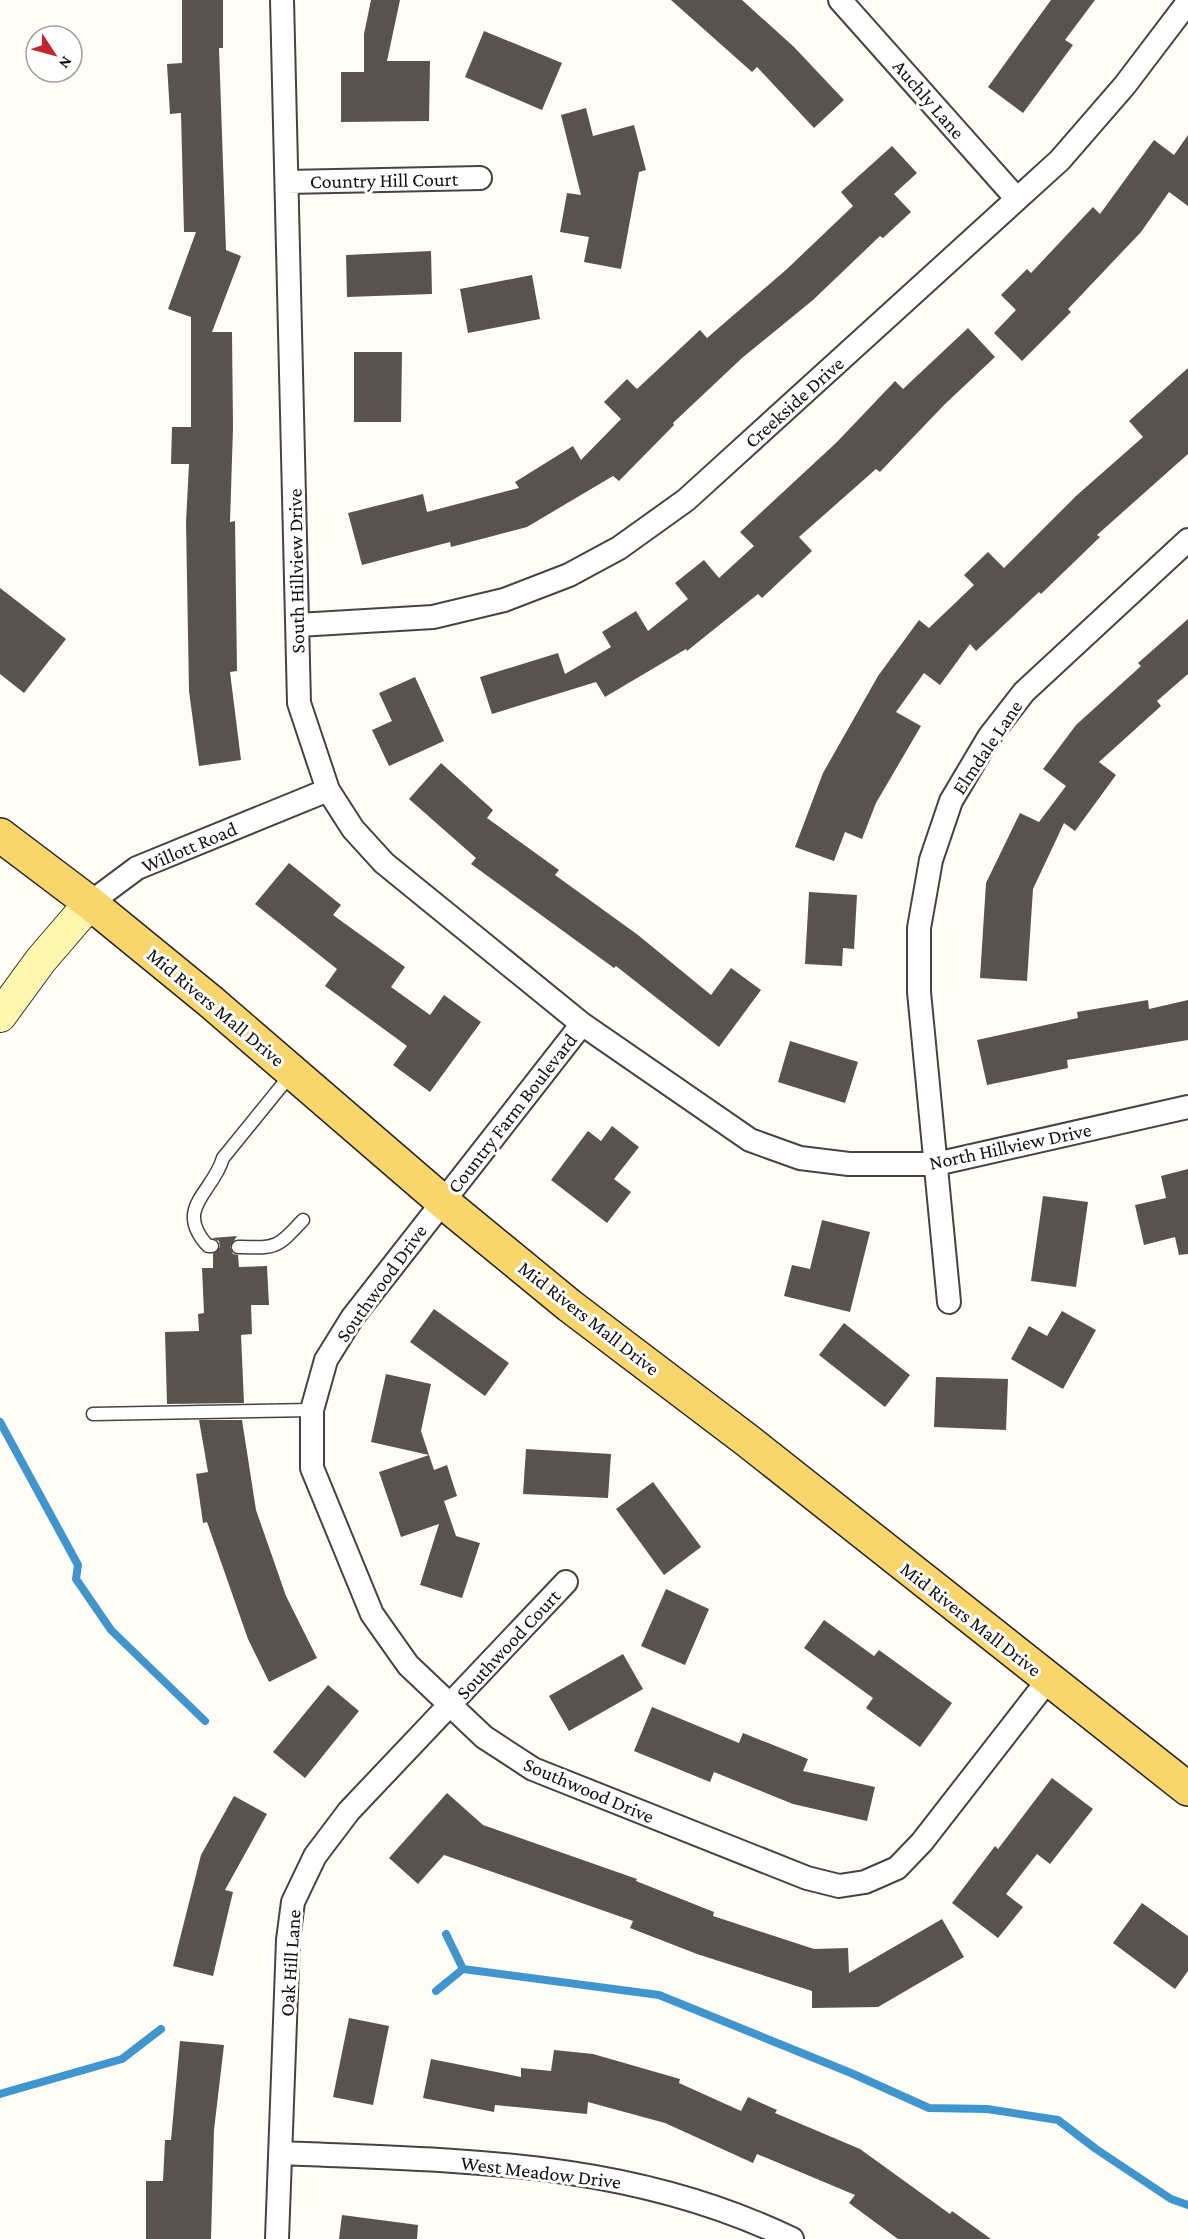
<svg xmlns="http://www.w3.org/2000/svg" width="1188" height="2239" font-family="'Crimson Pro',serif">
<rect width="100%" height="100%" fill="#fffdf5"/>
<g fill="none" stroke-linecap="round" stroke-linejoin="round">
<path stroke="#3f96cf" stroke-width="8" d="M 0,1422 L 78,1565 L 76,1579 L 111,1630 L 205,1721
M 446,1934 L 463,1969
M 436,1991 L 463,1969 L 659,1995 L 851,2073 L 929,2108 L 987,2109 L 1058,2120 L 1096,2149 L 1171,2199 L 1188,2205
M 0,2094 L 122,2059 L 161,2029"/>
</g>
<path fill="#5a524d" d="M 182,0 L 223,0 L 223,48 L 219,48 L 226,250 L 241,256 L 212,332 L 232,332 L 233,428 L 230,522 L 235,521 L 237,671 L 230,672 L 241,760 L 199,766 L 189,691 L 186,522 L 189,464 L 171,464 L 172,427 L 191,427 L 191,317 L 168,309 L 196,232 L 184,232 L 181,113 L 170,114 L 167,64 L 182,63 Z
M 371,0 L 400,0 L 387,61 L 430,61 L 429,121 L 341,122 L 341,72 L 364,72 L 364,34 Z
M 671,0 L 742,0 L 794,47 L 844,100 L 814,128 L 757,67 L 752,72 Z
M 1051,0 L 1095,0 L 1065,40 L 1073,45 L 1023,113 L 988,87 Z
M 484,31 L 562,63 L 542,110 L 465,77 Z
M 586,108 L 593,136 L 634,125 L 646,170 L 639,172 L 621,269 L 584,262 L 589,237 L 560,232 L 567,193 L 581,195 L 561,115 Z
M 1188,135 L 1188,206 L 1169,192 L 1141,232 L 1068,309 L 1071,312 L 1022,361 L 994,333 L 1016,310 L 1001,295 L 1027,269 L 1031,273 L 1093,207 L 1100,214 L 1154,140 L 1174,155 Z
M 892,146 L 917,173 L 894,194 L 911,212 L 883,238 L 880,236 L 813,300 L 742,358 L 673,423 L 674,425 L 619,481 L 613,476 L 527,527 L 451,547 L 450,542 L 362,565 L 348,513 L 423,494 L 427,512 L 519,488 L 515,482 L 573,446 L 581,460 L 621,419 L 604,402 L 627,379 L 637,389 L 700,330 L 707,338 L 787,269 L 853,206 L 841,192 Z
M 431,251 L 432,294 L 347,297 L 346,255 Z
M 532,275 L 540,319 L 468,333 L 460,289 Z
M 968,328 L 995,357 L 944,405 L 880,472 L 876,469 L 799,537 L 812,551 L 762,598 L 758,594 L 687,651 L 686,649 L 605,697 L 596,682 L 492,714 L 480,677 L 558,653 L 565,674 L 611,647 L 602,632 L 636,611 L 648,631 L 688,599 L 675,583 L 704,560 L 719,578 L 754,546 L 740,532 L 837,442 L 895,381 L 903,389 Z
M 354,352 L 402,352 L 401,422 L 354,422 Z
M 1188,368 L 1188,454 L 1097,535 L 1100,537 L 1041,594 L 1039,592 L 976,651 L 970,644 L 940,685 L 924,673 L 896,712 L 921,726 L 876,803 L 862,839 L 845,832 L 834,861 L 795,847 L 823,773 L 878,676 L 919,620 L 929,628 L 974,585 L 964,575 L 988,552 L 1004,568 L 1076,496 L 1143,437 L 1129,421 Z
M 0,588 L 66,639 L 24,693 L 0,674 Z
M 1188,619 L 1188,674 L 1157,701 L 1161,706 L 1099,762 L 1116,775 L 1075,831 L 1064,823 L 1033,889 L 1027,981 L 980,978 L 986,883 L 1020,813 L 1039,822 L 1066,786 L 1043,769 L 1076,725 L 1141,666 L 1138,663 Z
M 415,677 L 444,741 L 389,766 L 372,730 L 392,721 L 379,693 Z
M 441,763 L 493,810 L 487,818 L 559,870 L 555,875 L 638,935 L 711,995 L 731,968 L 761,990 L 719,1047 L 616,966 L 614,968 L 471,864 L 476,858 L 409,799 Z
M 289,863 L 341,905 L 333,915 L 405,967 L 391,987 L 430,1015 L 444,995 L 481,1022 L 430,1092 L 393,1065 L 407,1046 L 325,986 L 337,969 L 255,904 Z
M 809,892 L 857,895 L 854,949 L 843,948 L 842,966 L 805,964 Z
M 1148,1000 L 1149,1009 L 1188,1000 L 1188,1040 L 1067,1060 L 1068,1068 L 987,1085 L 977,1040 L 1078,1018 L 1077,1012 Z
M 790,1041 L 858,1062 L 845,1103 L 778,1082 Z
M 612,1126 L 639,1147 L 614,1179 L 631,1192 L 607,1223 L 551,1180 L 588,1131 L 601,1141 Z
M 1188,1169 L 1188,1254 L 1179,1255 L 1175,1237 L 1144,1245 L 1135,1205 L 1166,1198 L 1161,1176 Z
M 1043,1196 L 1088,1202 L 1076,1287 L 1031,1281 Z
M 822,1220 L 870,1232 L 850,1312 L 784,1296 L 792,1265 L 810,1269 Z
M 237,1236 L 230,1247 L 233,1254 L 238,1255 L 239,1267 L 267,1266 L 269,1305 L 251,1305 L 252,1334 L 241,1335 L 244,1403 L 167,1404 L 165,1332 L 199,1331 L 198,1314 L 204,1313 L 202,1268 L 213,1268 L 213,1254 L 220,1247 L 219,1241 L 212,1238 Z
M 434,1309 L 509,1363 L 485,1396 L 410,1342 Z
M 1062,1311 L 1096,1330 L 1063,1389 L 1011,1359 L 1029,1326 L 1047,1336 Z
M 844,1323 L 910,1375 L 885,1407 L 819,1355 Z
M 386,1374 L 431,1384 L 421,1431 L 429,1455 L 371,1442 Z
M 936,1377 L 1008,1379 L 1006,1430 L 934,1427 Z
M 199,1420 L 242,1420 L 256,1510 L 286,1596 L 317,1658 L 269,1682 L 248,1639 L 207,1522 L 203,1523 L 196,1474 L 208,1472 Z
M 526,1449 L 611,1454 L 608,1498 L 523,1494 Z
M 429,1455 L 434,1470 L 447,1465 L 457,1496 L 444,1501 L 456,1536 L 480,1543 L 462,1598 L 420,1585 L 439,1524 L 401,1537 L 379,1472 Z
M 653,1482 L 701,1547 L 664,1575 L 616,1509 Z
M 666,1589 L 709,1609 L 685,1665 L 641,1646 Z
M 824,1620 L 874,1656 L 879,1650 L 952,1703 L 920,1747 L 866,1708 L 873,1698 L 804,1648 Z
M 623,1654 L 643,1689 L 569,1731 L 549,1696 Z
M 328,1685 L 359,1711 L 305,1778 L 273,1752 Z
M 652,1707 L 739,1743 L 743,1733 L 808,1759 L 803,1771 L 875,1787 L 867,1821 L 793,1804 L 714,1772 L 710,1782 L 634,1751 Z
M 1052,1778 L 1093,1809 L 1050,1864 L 1037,1854 L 1006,1894 L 1023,1907 L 998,1938 L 952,1903 L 995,1846 L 998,1849 Z
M 447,1793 L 483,1825 L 637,1879 L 636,1881 L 714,1912 L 713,1916 L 814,1949 L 848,1948 L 849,1973 L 942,1919 L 964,1957 L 878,2007 L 812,2008 L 812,1991 L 697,1954 L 630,1928 L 633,1921 L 444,1855 L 418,1884 L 389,1858 Z
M 234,1796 L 267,1814 L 225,1890 L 233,1892 L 213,1976 L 173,1966 L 201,1855 Z
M 1142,1903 L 1188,1936 L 1188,1971 L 1175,1989 L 1113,1943 Z
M 349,2018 L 389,2026 L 373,2105 L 333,2097 Z
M 180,2041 L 224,2045 L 214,2130 L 211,2239 L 146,2239 L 146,2181 L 163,2181 L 165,2140 L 171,2140 Z
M 554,2050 L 593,2054 L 680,2079 L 679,2083 L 741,2111 L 748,2097 L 777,2110 L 775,2113 L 860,2149 L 950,2214 L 952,2211 L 991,2239 L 898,2239 L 849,2203 L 855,2195 L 757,2154 L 753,2163 L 665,2123 L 588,2102 L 587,2114 L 495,2105 L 494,2112 L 423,2098 L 431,2059 L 521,2077 L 521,2068 L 551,2071 Z
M 342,2215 L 418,2225 L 417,2239 L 339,2239 Z"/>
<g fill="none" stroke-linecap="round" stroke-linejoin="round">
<g stroke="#444" stroke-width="15">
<path id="lane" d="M 212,1246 L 208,1246 C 173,1208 213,1193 223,1158 L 292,1073
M 238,1247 C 276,1248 276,1249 303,1220
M 93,1414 L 312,1410"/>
</g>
<g stroke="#444" stroke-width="26">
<path id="street" d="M 282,0 L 299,703 L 328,790 L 353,829 L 384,863 L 582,1024 L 750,1140 L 800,1158 L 849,1164 L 936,1164 L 1188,1107
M 840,0 L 1017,199
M 287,182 L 480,178
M 298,625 L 433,617 L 504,600 L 569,575 L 619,548 L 686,500 L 1060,160 L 1125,85 L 1188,2
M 90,903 L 137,868 L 328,790
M 582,1024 L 352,1318 L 326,1360 L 312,1410 L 312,1468 L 372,1614 L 408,1665 L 484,1737 L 533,1769 L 807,1878 L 839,1886 L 865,1882 L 897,1868 L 922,1842 L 1048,1680
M 949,1302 L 919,992 L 919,928 L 931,860 L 951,801 L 989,737 L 1024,692 L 1188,540
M 281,2153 C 459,2161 627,2159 792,2239
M 277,2239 L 288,1940 L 293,1902 L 315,1856 L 349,1811 L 566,1582"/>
</g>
<g stroke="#333" stroke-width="34">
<path id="secondary" d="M 0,1016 L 41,960 L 90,903"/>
</g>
<g stroke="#222" stroke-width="36">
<path id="primary" d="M 0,835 L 90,903 L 210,1001 L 442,1201 L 570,1306 L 748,1441 L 1188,1789"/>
</g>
<use href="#lane" stroke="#fff" stroke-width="12"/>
<use href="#street" stroke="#fff" stroke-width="22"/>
<use href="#secondary" stroke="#fff6b0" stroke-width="32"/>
<use href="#primary" stroke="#f9d66b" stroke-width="33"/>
</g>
<g text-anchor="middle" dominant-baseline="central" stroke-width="6" stroke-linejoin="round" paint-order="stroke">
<g font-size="20" fill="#111" stroke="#fff">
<text transform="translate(929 99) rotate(49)">Auchly Lane</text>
<text transform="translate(384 180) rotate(-1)">Country Hill Court</text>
<text transform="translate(794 402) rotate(-42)">Creekside Drive</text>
<text transform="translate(296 571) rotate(-91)">South Hillview Drive</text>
<text transform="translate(987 747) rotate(-56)">Elmdale Lane</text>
<text transform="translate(189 847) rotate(-23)">Willott Road</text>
<text transform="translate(216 1007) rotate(40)">Mid Rivers Mall Drive</text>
<text transform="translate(512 1113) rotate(-52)">Country Farm Boulevard</text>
<text transform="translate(1010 1146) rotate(-12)">North Hillview Drive</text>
<text transform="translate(381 1283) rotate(-54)">Southwood Drive</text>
<text transform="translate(589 1318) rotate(38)">Mid Rivers Mall Drive</text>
<text transform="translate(971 1619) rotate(38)">Mid Rivers Mall Drive</text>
<text transform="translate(508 1644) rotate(-47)">Southwood Court</text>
<text transform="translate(589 1790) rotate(23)">Southwood Drive</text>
<text transform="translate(290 1963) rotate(-86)">Oak Hill Lane</text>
<text transform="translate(541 2172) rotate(7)">West Meadow Drive</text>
</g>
</g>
<g transform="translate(54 54) rotate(126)"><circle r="28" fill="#ffffff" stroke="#a0a0a0" stroke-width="1.5"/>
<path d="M0-4.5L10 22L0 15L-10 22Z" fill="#c4262e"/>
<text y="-9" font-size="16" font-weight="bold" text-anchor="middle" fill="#111111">N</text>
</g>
</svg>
